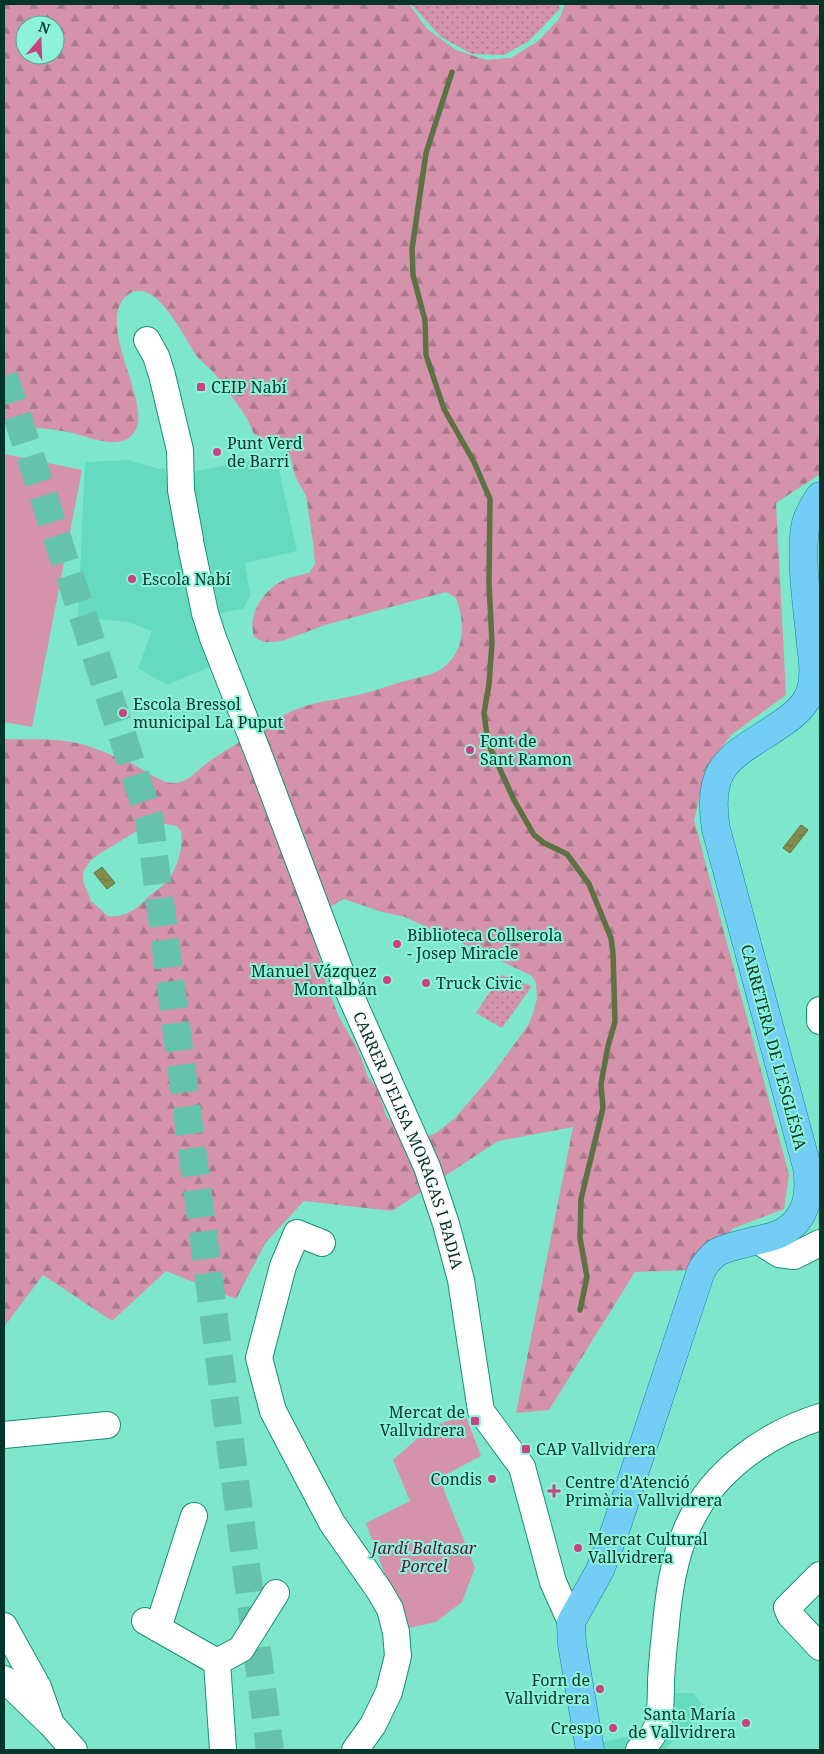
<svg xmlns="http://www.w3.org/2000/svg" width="824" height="1754" font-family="'Noto Serif',serif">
<defs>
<pattern id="forest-firs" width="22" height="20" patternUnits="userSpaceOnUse" patternTransform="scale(1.25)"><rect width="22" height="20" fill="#d492ab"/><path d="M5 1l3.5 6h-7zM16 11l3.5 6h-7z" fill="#aa788b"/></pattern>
<pattern id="park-dots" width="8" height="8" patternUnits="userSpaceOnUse" patternTransform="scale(1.25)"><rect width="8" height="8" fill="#d492ab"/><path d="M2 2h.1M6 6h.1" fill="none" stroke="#aa788b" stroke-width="1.8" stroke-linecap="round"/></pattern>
<pattern id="water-ripples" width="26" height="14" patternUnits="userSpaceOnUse" patternTransform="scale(1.25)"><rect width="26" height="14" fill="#848d4d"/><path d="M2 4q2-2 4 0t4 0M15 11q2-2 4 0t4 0" fill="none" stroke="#6a7440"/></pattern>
</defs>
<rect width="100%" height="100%" fill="#7ee6cb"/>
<path fill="#66dabe" d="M 276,456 L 297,551 L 245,563 L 250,596 L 243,609 L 220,613 L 204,543 L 178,549 L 191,606 L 210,667 L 167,685 L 138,668 L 152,631 L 128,622 L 78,617 L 85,462 L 128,460 L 159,469 L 165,468 L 177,542 L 202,537 L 191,472 Z
M 675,1693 L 693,1693 L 706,1709 L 664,1750 L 579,1750 L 579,1747 L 637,1735 L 644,1726 L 644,1706 Z"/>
<path fill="url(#forest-firs)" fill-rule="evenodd" d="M 4,4 L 409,4 L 427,29 L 456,50 L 486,60 L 511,58 L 538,41 L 559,19 L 565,4 L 820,4 L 820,474 L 776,503 L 786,695 L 731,735 L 706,769 L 694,820 L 789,1175 L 784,1209 L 734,1228 L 689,1270 L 635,1272 L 549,1410 L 516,1413 L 573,1127 L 498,1141 L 392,1211 L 304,1201 L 266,1242 L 236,1299 L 166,1271 L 112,1321 L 43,1275 L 4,1327 L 4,739 C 27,740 49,738 72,742 C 89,745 106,753 122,759 C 137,764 159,783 173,783 C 189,783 198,769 211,760 C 237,744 264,725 292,711 C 313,701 339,700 362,694 C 379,690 395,683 413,679 C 424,676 434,675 444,667 C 466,649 465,622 456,598 L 446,592 L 325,625 L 285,640 L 275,642 L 264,642 L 254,637 C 247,613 264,589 286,579 C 293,576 302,575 309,573 L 315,564 L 313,542 L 306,496 L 295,476 L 290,455 L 283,447 L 254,434 C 247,416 237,403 226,389 C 221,383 217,376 212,371 C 207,365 200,361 196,355 C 184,338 161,287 136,291 C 129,293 125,296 121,302 C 102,338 155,409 133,434 C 118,452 85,435 68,432 C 47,428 25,427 4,424 ZM 25,25 L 55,25 L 55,55 L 25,55 ZM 161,823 L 176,826 L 181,831 C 184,847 177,870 166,882 C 161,888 154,892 148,897 C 137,909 125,918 108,916 L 91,901 L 83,881 L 83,872 L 91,860 L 104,851 L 137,831 ZM 344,899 L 382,912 L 405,917 L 518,969 L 532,976 L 536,983 L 537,999 L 533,1014 L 527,1027 L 492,1075 L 455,1118 L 436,1133 L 421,1139 L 401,1132 L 386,1116 L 378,1088 L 372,1083 L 368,1077 L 358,1050 L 339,1017 L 327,987 L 314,935 L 317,914 Z"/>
<path fill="url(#park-dots)" d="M 411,4 L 559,4 L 560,9 L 529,41 L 504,55 L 472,54 L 441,37 Z
M 501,975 L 532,986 L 502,1028 L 476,1013 Z"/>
<path fill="#d492ab" d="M 4,454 L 82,470 L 32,727 L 4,722 Z
M 465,1414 L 481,1456 L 439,1478 L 475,1568 L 462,1602 L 436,1622 L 405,1629 L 366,1523 L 410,1501 L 393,1460 L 428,1429 Z"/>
<path fill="url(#water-ripples)" stroke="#5d7242" d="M 801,825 L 808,830 L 790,853 L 783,848 Z
M 102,867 L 115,883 L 107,889 L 94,873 Z"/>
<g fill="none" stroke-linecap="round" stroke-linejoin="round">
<path stroke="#5d7242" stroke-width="5.5" d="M 452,72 L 426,153 L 412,249 L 413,275 L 425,320 L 426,355 L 444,409 L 474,462 L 490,499 L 489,583 L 492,643 L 489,684 L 484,713 L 488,743 L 514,800 L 534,835 L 544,843 L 567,854 L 589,884 L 611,938 L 613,953 L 615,1022 L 608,1046 L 601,1084 L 603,1108 L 581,1199 L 580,1238 L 587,1277 L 580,1310"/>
<path stroke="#65c2ab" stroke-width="28" stroke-dasharray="28 14" stroke-linecap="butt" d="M 4,376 L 149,817 L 270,1750"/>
<g stroke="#168f77" stroke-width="28">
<g id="minor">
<path d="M 147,340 L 156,356 L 162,375 L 180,450 L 181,490 L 190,539"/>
<path id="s1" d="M 191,546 L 205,613 L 213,638 L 260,758 L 344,981 L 427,1167 L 446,1224 L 461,1280 L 481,1411 L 522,1467 L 553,1582 L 571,1622"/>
<path d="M 820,1010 L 820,1021"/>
<path d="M 757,1240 L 779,1254 L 794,1256 L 820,1243"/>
<path d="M 322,1243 L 297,1233 L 283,1266 L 259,1358 L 273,1411 L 332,1523 L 379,1590 L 390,1609 L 396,1632 L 398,1656 L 389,1692 L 373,1725 L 355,1750"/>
<path d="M 4,1435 L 107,1425"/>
<path d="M 820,1575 L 787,1608 L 790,1615 L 820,1647"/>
<path d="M 145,1621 L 217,1662"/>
<path d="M 4,1626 L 38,1687 L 51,1724"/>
<path d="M 158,1628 L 194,1516"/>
<path d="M 217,1662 L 241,1649 L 276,1593"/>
<path d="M 217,1662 L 223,1750"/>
<path d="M 4,1679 L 51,1724 L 74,1750"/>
<path d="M 639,1750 C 648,1743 653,1736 658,1725 C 661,1711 661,1695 661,1680 C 662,1665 663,1650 665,1635 C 668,1598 673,1558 689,1524 C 713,1471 766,1434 820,1417"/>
</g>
</g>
<g stroke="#0f82a8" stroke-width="29">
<path id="major" d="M 590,1750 L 572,1644 L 571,1622 L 600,1570 L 615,1531 L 701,1271 C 705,1264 710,1258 716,1253 C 726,1247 739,1245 750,1242 C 761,1239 773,1238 783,1232 C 807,1219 811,1192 807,1167 L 716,829 C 705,762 733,757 781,724 C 793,716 807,704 811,690 C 815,675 813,660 811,645 C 808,610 799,556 806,523 C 809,513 814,504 820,496"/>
</g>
<use href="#minor" stroke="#fff" stroke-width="26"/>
<use href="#major" stroke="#73cdf4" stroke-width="28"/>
</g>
<g fill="#c94281" stroke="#8cf3d8" stroke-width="2">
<rect x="196" y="382" width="10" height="10" rx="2.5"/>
<circle cx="217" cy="452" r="5"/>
<circle cx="132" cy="579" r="5"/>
<circle cx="123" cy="713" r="5"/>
<circle cx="470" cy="750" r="5"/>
<circle cx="397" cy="944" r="5"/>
<circle cx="387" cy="980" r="5"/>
<circle cx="426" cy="983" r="5"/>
<rect x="470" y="1416" width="10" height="10" rx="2.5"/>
<rect x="521" y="1444" width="10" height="10" rx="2.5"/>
<circle cx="492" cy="1479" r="5"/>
<path d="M551.5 1483.5h5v5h5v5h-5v5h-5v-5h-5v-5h5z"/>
<circle cx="578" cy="1548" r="5"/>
<circle cx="600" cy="1689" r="5"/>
<circle cx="746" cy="1723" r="5"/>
<circle cx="613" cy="1728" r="5"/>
</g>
<g text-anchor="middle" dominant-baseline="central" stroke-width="4" stroke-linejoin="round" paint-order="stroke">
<g font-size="16" fill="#03342a" stroke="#8cf3d8" text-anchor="start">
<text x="211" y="387">CEIP Nabí</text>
<text x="227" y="443">Punt Verd<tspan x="227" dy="18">de Barri</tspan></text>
<text x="142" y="579">Escola Nabí</text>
<text x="133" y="704">Escola Bressol<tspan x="133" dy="18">municipal La Puput</tspan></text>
<text x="480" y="741">Font de<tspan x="480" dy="18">Sant Ramon</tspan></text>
<text x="407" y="935">Biblioteca Collserola<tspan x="407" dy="18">- Josep Miracle</tspan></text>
<text x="377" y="971" text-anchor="end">Manuel Vázquez<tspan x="377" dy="18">Montalbán</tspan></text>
<text x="436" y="983">Truck Civic</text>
<text x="465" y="1412" text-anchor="end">Mercat de<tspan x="465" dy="18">Vallvidrera</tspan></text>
<text x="536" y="1449">CAP Vallvidrera</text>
<text x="482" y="1479" text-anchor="end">Condis</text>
<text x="565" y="1482">Centre d'Atenció<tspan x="565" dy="18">Primària Vallvidrera</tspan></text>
<text x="588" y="1539">Mercat Cultural<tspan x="588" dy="18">Vallvidrera</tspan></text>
<text x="590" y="1680" text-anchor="end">Forn de<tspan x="590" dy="18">Vallvidrera</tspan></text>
<text x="736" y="1714" text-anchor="end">Santa María<tspan x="736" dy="18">de Vallvidrera</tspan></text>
<text x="603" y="1728" text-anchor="end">Crespo</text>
</g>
<g font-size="16" fill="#03342a" stroke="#8cf3d8">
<text transform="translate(774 1047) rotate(75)">CARRETERA DE L'ESGLÉSIA</text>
<text stroke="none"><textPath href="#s1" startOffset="634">CARRER D'ELISA MORAGAS I BADIA</textPath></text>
</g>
<g font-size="16" font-style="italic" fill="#5f1038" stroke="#8cf3d8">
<text x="424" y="1548">Jardí Baltasar<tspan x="424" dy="18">Porcel</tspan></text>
</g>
</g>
<rect width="824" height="1754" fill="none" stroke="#03342a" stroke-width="10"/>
<g transform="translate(40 40) rotate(19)"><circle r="24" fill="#8cf3d8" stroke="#55a792"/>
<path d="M0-4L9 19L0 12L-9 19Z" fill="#c94281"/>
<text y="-8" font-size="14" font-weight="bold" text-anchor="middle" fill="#03342a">N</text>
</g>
</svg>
